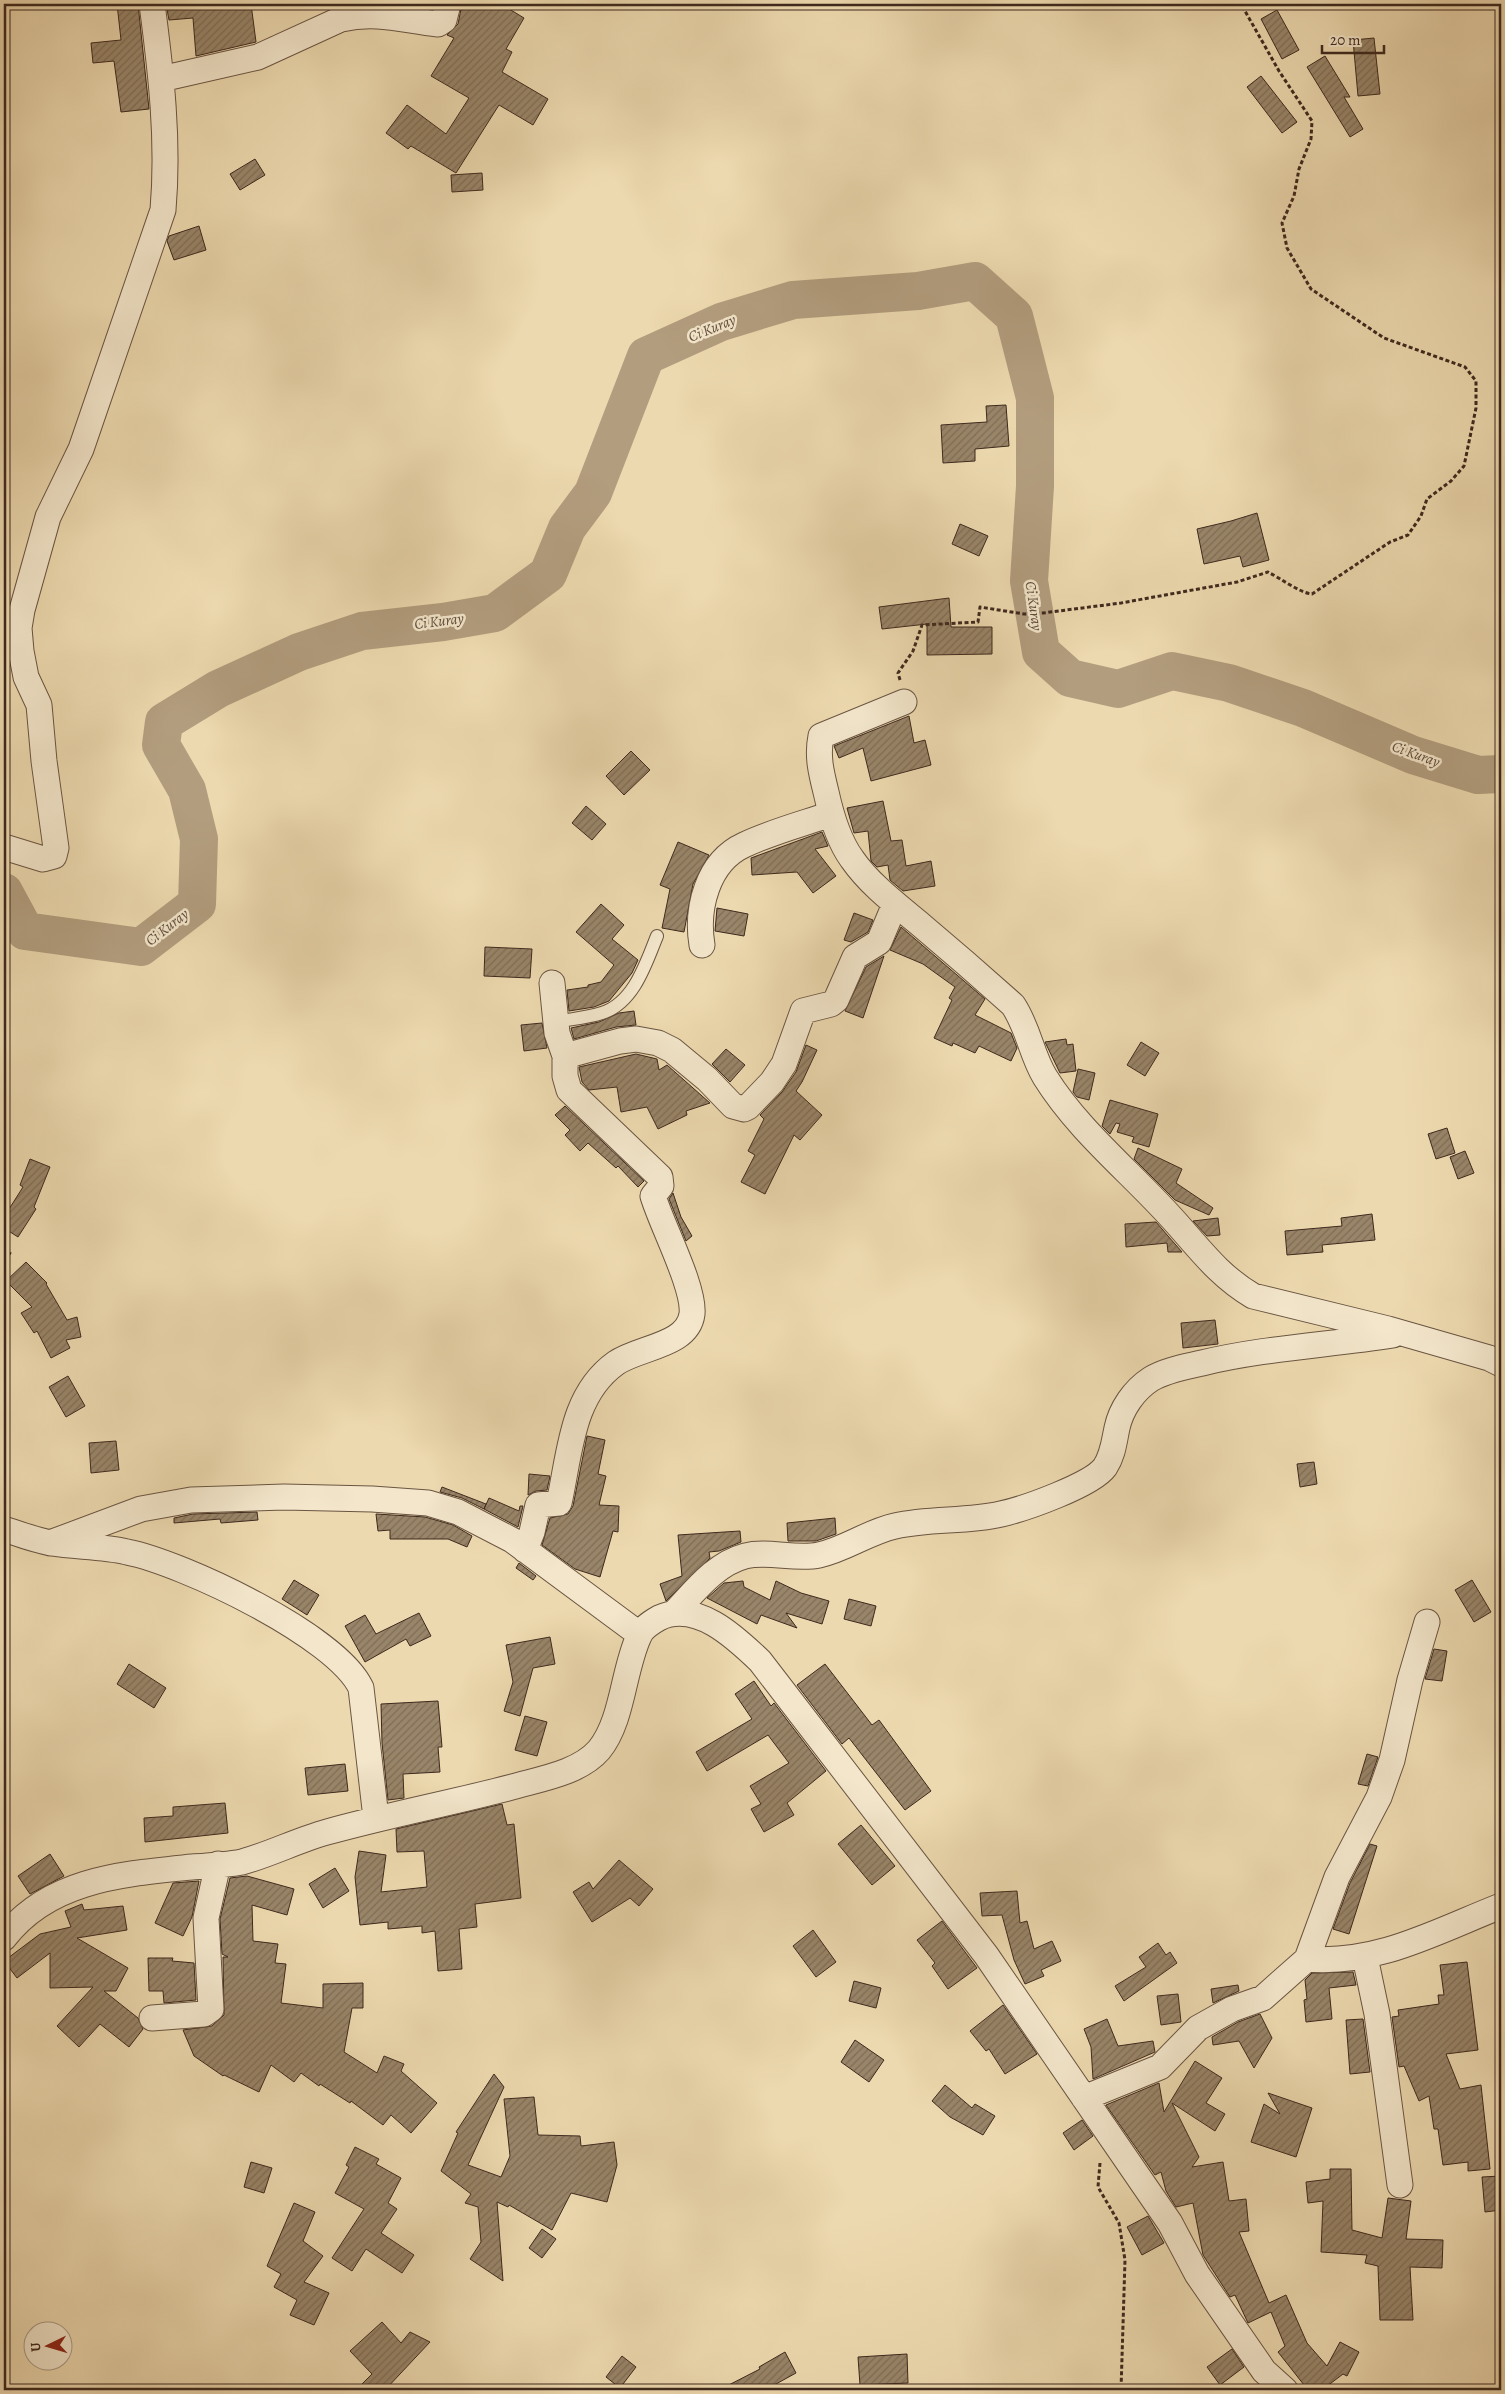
<svg xmlns="http://www.w3.org/2000/svg" width="1505" height="2394" font-family="Alegreya,serif">
<defs>
<pattern id="building-hatch" width="6" height="6" patternUnits="userSpaceOnUse" patternTransform="scale(1.25)"><rect width="6" height="6" fill="#998569"/><path d="M-1 1l2-2M0 6l6-6M5 7l2-2" fill="none" stroke="#7e6d56"/></pattern>
</defs>
<rect width="100%" height="100%" fill="#edd9af"/>
<filter id="stains"><feTurbulence type="fractalNoise" baseFrequency=".004" numOctaves="4"/><feColorMatrix values="0 0 0 0 .2 0 0 0 0 .09 0 0 0 0 .02 0 0 0 .5 -.17"/></filter>
<radialGradient id="worn" r=".72"><stop offset=".6" stop-color="#630" stop-opacity="0"/><stop offset="1" stop-color="#630" stop-opacity=".3"/></radialGradient>
<g fill="none" stroke-linecap="round" stroke-linejoin="round">
<path stroke="#b29d7e" stroke-width="38" d="M 4,892 L 25,931 L 141,947 L 197,904 L 199,839 L 187,790 L 161,745 L 164,722 L 218,689 L 299,652 L 362,631 L 443,622 L 495,613 L 548,574 L 567,528 L 593,493 L 646,356 L 721,322 L 793,300 L 918,291 L 975,281 L 1014,316 L 1035,398 L 1035,486 L 1029,581 L 1041,652 L 1070,678 L 1118,689 L 1172,671 L 1229,683 L 1303,708 L 1413,755 L 1478,775 L 1501,774"/>
</g>
<path fill="url(#building-hatch)" stroke="#3e291e" d="M 117,4 L 138,4 L 149,109 L 121,112 L 114,61 L 93,63 L 91,43 L 121,40 Z
M 166,4 L 251,4 L 256,42 L 196,56 L 193,18 L 169,20 Z
M 399,4 L 433,4 L 432,9 Z
M 462,4 L 501,4 L 524,18 L 506,49 L 512,52 L 502,72 L 548,99 L 533,125 L 499,105 L 456,173 L 411,146 L 408,149 L 386,133 L 407,105 L 446,134 L 469,98 L 431,76 L 454,38 L 447,35 L 458,24 Z
M 1277,10 L 1299,50 L 1282,59 L 1261,19 Z
M 1374,38 L 1380,94 L 1358,96 L 1353,40 Z
M 1325,56 L 1350,97 L 1344,97 L 1363,129 L 1350,137 L 1307,67 Z
M 1261,76 L 1297,122 L 1282,133 L 1247,87 Z
M 255,159 L 265,175 L 240,190 L 230,174 Z
M 482,173 L 483,190 L 452,192 L 451,175 Z
M 199,226 L 206,250 L 174,260 L 167,241 L 169,236 Z
M 1006,405 L 1009,446 L 975,449 L 975,461 L 943,463 L 941,425 L 987,422 L 986,406 Z
M 1257,513 L 1269,560 L 1243,567 L 1240,556 L 1204,564 L 1197,529 L 1231,521 Z
M 960,524 L 988,536 L 979,556 L 952,544 Z
M 949,598 L 951,627 L 992,627 L 992,654 L 927,655 L 927,624 L 882,629 L 879,607 Z
M 909,716 L 914,743 L 925,740 L 931,765 L 871,781 L 863,748 L 839,758 L 834,746 Z
M 631,751 L 650,770 L 624,795 L 606,776 Z
M 883,801 L 891,841 L 902,840 L 906,866 L 931,861 L 935,886 L 903,891 L 890,880 L 888,865 L 877,867 L 871,861 L 868,831 L 854,833 L 847,808 Z
M 586,806 L 606,824 L 592,840 L 572,823 Z
M 822,832 L 828,846 L 815,849 L 836,876 L 813,893 L 797,872 L 752,875 L 751,858 Z
M 678,842 L 709,855 L 693,884 L 684,932 L 662,928 L 670,889 L 660,885 Z
M 601,904 L 624,925 L 612,939 L 638,960 L 632,973 L 609,1001 L 594,1007 L 569,1011 L 567,990 L 588,987 L 588,985 L 601,982 L 614,965 L 576,932 Z
M 717,908 L 748,914 L 744,936 L 715,931 Z
M 854,913 L 873,920 L 868,932 L 851,942 L 844,940 Z
M 901,927 L 985,999 L 975,1015 L 1011,1033 L 1017,1048 L 1011,1061 L 979,1046 L 975,1053 L 953,1043 L 952,1046 L 934,1038 L 952,1000 L 949,998 L 955,987 L 923,964 L 890,950 Z
M 485,947 L 532,949 L 530,978 L 484,976 Z
M 884,956 L 863,1018 L 845,1011 L 866,967 Z
M 634,1011 L 636,1025 L 616,1027 L 574,1039 L 571,1028 L 599,1022 L 619,1013 Z
M 542,1023 L 547,1048 L 524,1051 L 521,1025 Z
M 1066,1039 L 1067,1045 L 1073,1044 L 1076,1071 L 1060,1073 L 1045,1042 Z
M 1141,1042 L 1159,1053 L 1145,1076 L 1127,1065 Z
M 806,1045 L 817,1050 L 802,1082 L 796,1091 L 822,1115 L 800,1140 L 794,1135 L 765,1194 L 741,1182 L 755,1155 L 748,1151 L 764,1119 L 760,1115 L 782,1092 L 796,1072 Z
M 726,1049 L 745,1065 L 730,1082 L 712,1064 Z
M 636,1054 L 657,1059 L 659,1070 L 667,1065 L 710,1103 L 686,1111 L 687,1115 L 658,1129 L 647,1107 L 621,1112 L 617,1087 L 589,1090 L 582,1082 L 579,1067 Z
M 1078,1069 L 1095,1073 L 1089,1100 L 1077,1097 L 1073,1092 Z
M 1110,1100 L 1158,1114 L 1149,1147 L 1132,1142 L 1134,1137 L 1117,1132 L 1120,1124 L 1116,1123 L 1110,1134 L 1102,1126 Z
M 565,1106 L 644,1181 L 638,1187 L 618,1166 L 616,1168 L 588,1143 L 580,1151 L 565,1135 L 570,1130 L 555,1115 Z
M 1447,1128 L 1455,1153 L 1436,1159 L 1428,1134 Z
M 1138,1148 L 1182,1169 L 1176,1183 L 1213,1208 L 1209,1215 L 1175,1200 L 1134,1159 Z
M 1465,1151 L 1474,1173 L 1458,1179 L 1450,1157 Z
M 30,1159 L 50,1167 L 34,1207 L 36,1209 L 18,1237 L 4,1228 L 4,1217 L 23,1187 L 20,1185 Z
M 673,1193 L 681,1217 L 692,1236 L 686,1241 L 669,1199 Z
M 1372,1214 L 1375,1240 L 1322,1245 L 1323,1252 L 1287,1255 L 1285,1231 L 1342,1226 L 1341,1218 Z
M 1218,1218 L 1220,1235 L 1207,1236 L 1193,1221 Z
M 1156,1222 L 1168,1236 L 1182,1252 L 1168,1252 L 1167,1243 L 1126,1247 L 1125,1224 Z
M 26,1262 L 47,1283 L 46,1284 L 67,1320 L 77,1317 L 81,1337 L 66,1340 L 70,1348 L 51,1358 L 37,1331 L 34,1333 L 21,1313 L 32,1307 L 6,1281 Z
M 1215,1320 L 1218,1344 L 1183,1348 L 1181,1323 Z
M 68,1376 L 85,1406 L 66,1417 L 49,1387 Z
M 587,1436 L 605,1440 L 598,1474 L 606,1476 L 599,1505 L 619,1506 L 618,1532 L 613,1531 L 600,1577 L 575,1569 L 542,1545 L 550,1518 L 568,1514 L 573,1506 Z
M 116,1441 L 119,1470 L 91,1473 L 89,1443 Z
M 1314,1462 L 1317,1484 L 1300,1487 L 1297,1464 Z
M 529,1474 L 550,1476 L 547,1490 L 536,1491 L 528,1495 Z
M 442,1487 L 486,1504 L 484,1509 L 462,1498 L 440,1492 Z
M 489,1498 L 519,1511 L 520,1506 L 523,1506 L 518,1527 L 484,1509 Z
M 257,1512 L 258,1520 L 221,1523 L 220,1519 L 174,1523 L 174,1518 L 193,1514 Z
M 376,1514 L 425,1517 L 453,1525 L 472,1536 L 467,1547 L 448,1539 L 390,1539 L 390,1530 L 378,1531 Z
M 835,1518 L 836,1534 L 816,1541 L 788,1541 L 787,1523 Z
M 740,1531 L 741,1542 L 719,1551 L 709,1552 L 710,1558 L 666,1601 L 660,1584 L 682,1576 L 678,1535 Z
M 519,1563 L 536,1576 L 533,1580 L 516,1568 Z
M 294,1580 L 319,1595 L 307,1615 L 282,1599 Z
M 1472,1580 L 1491,1612 L 1474,1622 L 1455,1590 Z
M 743,1581 L 744,1587 L 770,1600 L 776,1581 L 801,1593 L 829,1601 L 822,1624 L 786,1613 L 797,1628 L 761,1615 L 757,1624 L 707,1598 L 724,1583 Z
M 849,1599 L 876,1606 L 871,1626 L 844,1619 Z
M 419,1613 L 431,1636 L 410,1646 L 406,1639 L 365,1662 L 345,1626 L 365,1615 L 376,1634 Z
M 550,1637 L 555,1664 L 533,1668 L 520,1716 L 504,1711 L 513,1682 L 506,1645 Z
M 1434,1649 L 1447,1651 L 1442,1681 L 1425,1679 Z
M 129,1664 L 166,1688 L 154,1708 L 117,1684 Z
M 825,1664 L 872,1725 L 879,1720 L 931,1791 L 905,1810 L 849,1738 L 842,1744 L 797,1685 Z
M 754,1681 L 771,1706 L 774,1703 L 826,1771 L 787,1803 L 794,1815 L 764,1832 L 751,1809 L 761,1804 L 750,1786 L 789,1763 L 768,1735 L 707,1771 L 696,1752 L 752,1719 L 735,1694 Z
M 438,1701 L 442,1747 L 438,1747 L 440,1772 L 403,1774 L 404,1798 L 388,1800 L 382,1743 L 381,1704 Z
M 525,1716 L 547,1722 L 537,1756 L 515,1750 Z
M 1367,1754 L 1378,1757 L 1368,1786 L 1358,1784 Z
M 345,1764 L 348,1791 L 308,1795 L 305,1768 Z
M 225,1803 L 228,1833 L 145,1842 L 144,1818 L 173,1816 L 173,1807 Z
M 502,1804 L 507,1825 L 514,1824 L 521,1898 L 475,1904 L 477,1927 L 459,1929 L 462,1969 L 438,1971 L 435,1931 L 422,1933 L 422,1926 L 388,1929 L 388,1922 L 360,1925 L 355,1877 L 359,1851 L 386,1855 L 381,1892 L 427,1887 L 424,1851 L 397,1852 L 396,1829 Z
M 861,1825 L 895,1866 L 872,1885 L 838,1844 Z
M 1370,1844 L 1377,1846 L 1349,1934 L 1333,1929 L 1350,1883 Z
M 50,1854 L 64,1876 L 30,1894 L 18,1876 Z
M 619,1860 L 653,1889 L 639,1906 L 630,1898 L 592,1922 L 573,1892 L 589,1882 L 593,1889 Z
M 335,1868 L 349,1891 L 323,1908 L 309,1884 Z
M 247,1876 L 294,1889 L 287,1915 L 252,1905 L 253,1941 L 278,1944 L 275,1963 L 286,1964 L 281,2003 L 323,2008 L 323,1984 L 363,1983 L 363,2008 L 352,2008 L 344,2052 L 377,2073 L 384,2056 L 404,2064 L 401,2071 L 437,2103 L 411,2133 L 391,2115 L 383,2125 L 351,2101 L 350,2103 L 320,2084 L 319,2086 L 301,2073 L 294,2082 L 271,2065 L 259,2092 L 224,2075 L 223,2076 L 194,2056 L 183,2030 L 212,2026 L 224,2015 L 223,1957 L 228,1957 L 222,1954 L 220,1919 L 230,1878 Z
M 199,1881 L 192,1917 L 183,1936 L 155,1923 L 173,1883 Z
M 1017,1891 L 1020,1923 L 1027,1921 L 1034,1949 L 1052,1941 L 1061,1961 L 1041,1970 L 1044,1976 L 1025,1984 L 1014,1960 L 1002,1915 L 982,1916 L 980,1893 Z
M 82,1904 L 84,1910 L 123,1906 L 127,1930 L 77,1938 L 128,1968 L 116,1991 L 104,1991 L 138,2018 L 143,2029 L 129,2047 L 100,2024 L 79,2047 L 57,2026 L 93,1987 L 50,1988 L 50,1953 L 17,1978 L 4,1961 L 40,1934 L 71,1927 L 65,1911 Z
M 942,1921 L 977,1968 L 948,1989 L 932,1966 L 935,1963 L 917,1940 Z
M 813,1930 L 836,1962 L 816,1977 L 793,1946 Z
M 1158,1943 L 1166,1955 L 1170,1952 L 1177,1963 L 1124,2001 L 1115,1986 L 1146,1967 L 1139,1957 Z
M 148,1958 L 173,1958 L 172,1961 L 194,1963 L 196,2000 L 164,2003 L 163,1991 L 149,1991 Z
M 1467,1962 L 1478,2050 L 1446,2054 L 1460,2089 L 1481,2085 L 1490,2169 L 1468,2171 L 1468,2162 L 1443,2165 L 1438,2129 L 1434,2129 L 1429,2096 L 1419,2101 L 1404,2066 L 1399,2067 L 1392,2017 L 1399,2016 L 1398,2010 L 1439,2004 L 1438,1995 L 1444,1995 L 1440,1965 Z
M 1353,1972 L 1356,1985 L 1329,1988 L 1332,2019 L 1306,2022 L 1304,2000 L 1307,1999 L 1305,1980 L 1312,1973 Z
M 854,1981 L 881,1988 L 876,2008 L 849,2001 Z
M 1238,1985 L 1239,1991 L 1213,2003 L 1211,1989 Z
M 1178,1994 L 1181,2022 L 1161,2025 L 1157,1996 Z
M 1003,2005 L 1037,2054 L 1005,2074 L 989,2049 L 986,2051 L 970,2031 Z
M 1260,2014 L 1272,2038 L 1254,2068 L 1239,2041 L 1213,2045 L 1212,2037 L 1238,2022 Z
M 1107,2019 L 1118,2046 L 1153,2041 L 1155,2052 L 1093,2079 L 1091,2047 L 1084,2029 Z
M 1363,2019 L 1370,2072 L 1350,2074 L 1346,2020 Z
M 855,2040 L 884,2060 L 869,2082 L 841,2062 Z
M 1195,2061 L 1222,2078 L 1206,2103 L 1225,2114 L 1215,2131 L 1172,2103 L 1199,2157 L 1192,2167 L 1223,2162 L 1229,2201 L 1246,2199 L 1249,2231 L 1239,2232 L 1269,2303 L 1286,2295 L 1307,2343 L 1327,2366 L 1340,2342 L 1359,2352 L 1347,2376 L 1343,2374 L 1322,2390 L 1308,2390 L 1278,2352 L 1285,2346 L 1271,2312 L 1248,2323 L 1235,2295 L 1230,2297 L 1203,2255 L 1193,2203 L 1176,2207 L 1166,2191 L 1161,2172 L 1155,2175 L 1106,2105 L 1159,2083 L 1164,2112 Z
M 494,2074 L 504,2087 L 468,2165 L 501,2177 L 510,2156 L 504,2099 L 534,2097 L 538,2135 L 580,2136 L 581,2146 L 614,2142 L 617,2165 L 607,2202 L 571,2193 L 552,2230 L 509,2205 L 508,2207 L 497,2202 L 503,2281 L 470,2259 L 481,2242 L 478,2207 L 465,2203 L 471,2194 L 441,2171 L 458,2133 L 456,2132 Z
M 945,2085 L 972,2108 L 975,2104 L 995,2116 L 983,2135 L 950,2117 L 932,2101 Z
M 1268,2093 L 1312,2108 L 1296,2157 L 1251,2142 L 1264,2104 L 1280,2114 Z
M 1082,2120 L 1093,2136 L 1074,2150 L 1063,2133 Z
M 355,2147 L 379,2159 L 376,2164 L 401,2178 L 388,2203 L 397,2209 L 381,2233 L 414,2255 L 402,2273 L 366,2249 L 352,2271 L 332,2258 L 364,2209 L 335,2193 L 349,2167 L 346,2165 Z
M 251,2162 L 272,2168 L 264,2193 L 244,2187 Z
M 1330,2169 L 1351,2169 L 1352,2230 L 1382,2238 L 1388,2198 L 1411,2201 L 1406,2239 L 1443,2240 L 1442,2268 L 1410,2267 L 1413,2320 L 1380,2320 L 1378,2266 L 1365,2263 L 1367,2255 L 1321,2252 L 1323,2201 L 1308,2203 L 1306,2182 L 1330,2179 Z
M 1501,2176 L 1501,2210 L 1485,2212 L 1482,2177 Z
M 294,2203 L 315,2212 L 303,2241 L 323,2256 L 304,2282 L 329,2293 L 314,2325 L 290,2315 L 297,2300 L 274,2287 L 281,2274 L 267,2266 Z
M 1148,2216 L 1164,2243 L 1142,2255 L 1127,2227 Z
M 542,2229 L 556,2239 L 542,2258 L 529,2248 Z
M 382,2322 L 401,2343 L 410,2332 L 430,2342 L 385,2390 L 356,2390 L 372,2374 L 350,2351 Z
M 1232,2349 L 1244,2367 L 1220,2385 L 1207,2367 Z
M 785,2352 L 796,2373 L 765,2390 L 719,2390 L 760,2369 L 759,2367 Z
M 907,2354 L 908,2383 L 860,2385 L 858,2357 Z
M 622,2356 L 636,2367 L 620,2388 L 606,2377 Z"/>
<g fill="none" stroke-linecap="round" stroke-linejoin="round">
<g stroke="#6a5542" stroke-width="14">
<path id="lane" d="M 555,1022 C 570,1019 587,1018 602,1013 C 634,1003 646,963 657,936"/>
</g>
<g stroke="#6a5542" stroke-width="27">
<path id="street" d="M 161,79 L 258,57 L 341,19 C 377,11 402,20 438,24 L 444,20 L 448,4
M 904,702 L 821,736 C 817,756 821,772 826,792 C 831,815 838,840 852,859 C 870,885 897,905 921,925 C 952,951 983,978 1013,1005 C 1029,1029 1031,1054 1045,1077 C 1078,1130 1128,1170 1169,1215 C 1197,1245 1217,1275 1253,1296 L 1388,1329 L 1489,1358 L 1501,1364
M 4,847 L 43,859 L 54,856 L 56,848 L 44,761 L 39,705 L 26,677 L 21,651 L 19,628 L 22,610 L 48,517 L 81,449 L 163,210 C 169,141 161,72 152,4
M 702,945 C 696,909 707,862 744,845 C 771,832 802,824 831,814
M 565,1056 L 620,1041 L 636,1039 L 658,1043 L 672,1050 L 707,1079 L 733,1106 L 744,1109 L 748,1107 L 772,1082 L 784,1064 L 803,1011 L 831,1004 L 836,1000 L 855,957 L 879,942 L 895,904
M 4,1529 C 19,1534 35,1540 51,1543 C 77,1547 103,1546 127,1552 C 183,1563 337,1636 361,1688 L 376,1818
M 50,1543 L 141,1509 L 191,1500 L 284,1497 L 372,1499 L 428,1503 L 458,1512 L 512,1540 L 639,1634
M 525,1550 L 532,1532 L 538,1505 L 559,1503 C 570,1454 571,1395 616,1363 C 639,1347 688,1346 692,1314 C 695,1288 662,1226 653,1196 L 661,1186 L 660,1177 L 569,1090 L 565,1076 L 565,1056 L 557,1033 L 552,983
M 675,1612 C 695,1591 715,1564 745,1556 C 768,1550 795,1560 819,1555 C 846,1549 868,1532 895,1526 C 930,1518 967,1522 1001,1514 C 1024,1509 1092,1485 1105,1467 C 1113,1455 1114,1442 1117,1428 C 1121,1409 1134,1390 1151,1379 C 1166,1370 1185,1367 1202,1363 C 1264,1348 1329,1345 1393,1335
M 4,1938 C 49,1879 123,1874 192,1867 C 208,1866 226,1865 242,1862 C 271,1854 298,1840 327,1832 C 388,1815 451,1803 512,1787 C 540,1779 579,1773 599,1750 C 623,1721 623,1670 639,1636 C 642,1628 652,1622 659,1618 C 696,1600 735,1637 760,1661 L 986,1955 L 1170,2223 L 1197,2274 L 1264,2371 L 1285,2390
M 1365,1957 L 1377,2014 L 1400,2185
M 1307,1959 L 1337,1877 L 1379,1797 L 1392,1760 L 1410,1680 L 1427,1622
M 152,2018 L 204,2014 L 211,2009 L 206,1918 L 218,1864
M 1084,2098 L 1160,2067 L 1198,2028 L 1232,2009 L 1263,1998 L 1307,1959 C 1378,1965 1437,1931 1501,1906"/>
</g>
<path stroke="#3e291e" stroke-width="3" stroke-dasharray="4 2.5" stroke-linecap="butt" d="M 900,680 L 898,673 L 913,651 L 922,625 L 978,622 L 980,607 L 1024,614 L 1043,613 L 1121,603 L 1237,582 L 1268,572 C 1280,578 1300,593 1312,594 L 1390,542 L 1408,535 L 1421,516 L 1427,499 L 1451,481 L 1464,466 L 1476,408 L 1476,381 L 1465,367 L 1384,338 L 1311,289 L 1287,248 L 1282,223 L 1294,196 L 1299,169 L 1311,139 L 1312,121 L 1279,71 L 1241,4
M 4,1250 L 11,1254
M 1100,2163 L 1098,2187 L 1119,2223 L 1125,2260 L 1121,2390"/>
<use href="#lane" stroke="#f3e6cb" stroke-width="12"/>
<use href="#street" stroke="#f3e6cb" stroke-width="25"/>
</g>
<g text-anchor="middle" dominant-baseline="central" stroke-width="5" stroke-linejoin="round" paint-order="stroke">
<g font-size="15" font-style="italic" fill="#614c3b" stroke="#f3e6cb">
<text transform="translate(712 328) rotate(-22)">Ci Kuray</text>
<text transform="translate(1034 606) rotate(82)">Ci Kuray</text>
<text transform="translate(439 621) rotate(-7)">Ci Kuray</text>
<text transform="translate(1416 754) rotate(20)">Ci Kuray</text>
<text transform="translate(167 927) rotate(-38)">Ci Kuray</text>
</g>
</g>
<rect width="1505" height="2394" fill="none" stroke="#edd9af" stroke-width="20"/>
<rect x="5" y="5" width="1495" height="2384" fill="none" stroke="#3e291e" stroke-width="2.5"/>
<rect x="10" y="10" width="1485" height="2374" fill="none" stroke="#3e291e"/>
<g transform="translate(48 2346) rotate(265)"><circle r="24" fill="#f3e6cb" stroke="#ab9a86"/>
<path d="M0-4L9 19L0 12L-9 19Z" fill="#8f2418"/>
<text y="-8" font-size="14" font-weight="bold" text-anchor="middle" fill="#3e291e">U</text>
</g>
<path d="M1322 45v8h62v-8" fill="none" stroke="#3e291e" stroke-width="2.5"/>
<text x="1330" y="45" font-size="15" fill="#3e291e" stroke="#f3e6cb" stroke-width="4" paint-order="stroke">20 m</text>
<rect width="100%" height="100%" filter="url(#stains)"/>
<rect width="100%" height="100%" fill="url(#worn)"/>
</svg>
